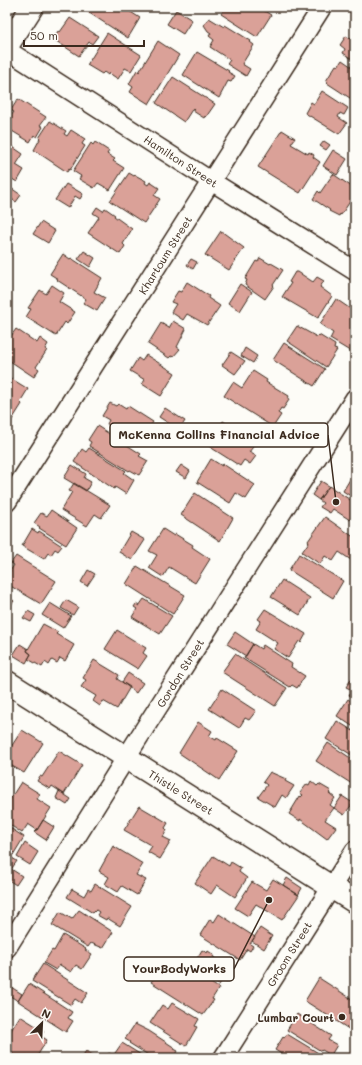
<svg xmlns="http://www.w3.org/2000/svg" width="362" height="1065" font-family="Mali,sans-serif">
<rect width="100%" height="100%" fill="#fdfcf7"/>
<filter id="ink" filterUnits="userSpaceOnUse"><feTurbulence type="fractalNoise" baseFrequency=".025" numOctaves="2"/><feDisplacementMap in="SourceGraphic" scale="8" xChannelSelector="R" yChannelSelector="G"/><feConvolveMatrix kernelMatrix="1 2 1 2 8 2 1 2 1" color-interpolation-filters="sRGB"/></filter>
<g filter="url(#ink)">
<path fill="#daa198" stroke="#3b2a1e" d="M 80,7 L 123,7 L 140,18 L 128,38 Z
M 226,7 L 258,7 L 271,15 L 257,37 L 221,14 Z
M 176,10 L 192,20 L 183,34 L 167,24 Z
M 70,18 L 98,36 L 92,44 L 89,42 L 79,56 L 53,39 L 58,31 L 60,32 Z
M 209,18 L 224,27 L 225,25 L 251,41 L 250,42 L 254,45 L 242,64 L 250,69 L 246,76 L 227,64 L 230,60 L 210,47 L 214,40 L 209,36 L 211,33 L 208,31 L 204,25 Z
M 107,33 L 141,55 L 131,71 L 125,68 L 118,79 L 109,73 L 108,75 L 104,72 L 102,74 L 87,65 Z
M 354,34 L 355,35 L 355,61 L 343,53 L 345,49 L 340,45 L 346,36 L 351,39 Z
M 158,41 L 179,55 L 149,104 L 130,92 L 133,87 L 129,84 L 137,70 L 139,72 Z
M 197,52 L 229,71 L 228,72 L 235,76 L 231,82 L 228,81 L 219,98 L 183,75 Z
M 342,60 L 355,69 L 355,97 L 353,100 L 327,83 L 328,82 L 326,81 L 336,65 L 338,66 Z
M 173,77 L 215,104 L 206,117 L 205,116 L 204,118 L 193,111 L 194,109 L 193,108 L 184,122 L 156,103 Z
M 322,91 L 348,108 L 344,115 L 340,113 L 338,117 L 347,123 L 339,134 L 305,113 L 311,102 L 314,104 Z
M 18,99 L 46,117 L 40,125 L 43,127 L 37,137 L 34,135 L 30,142 L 7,128 L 7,121 L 14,112 L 11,110 Z
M 50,121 L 66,131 L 64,134 L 67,136 L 71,130 L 85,139 L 82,144 L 85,146 L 70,170 L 69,169 L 67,172 L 34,150 L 40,139 L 39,138 Z
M 282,130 L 295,138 L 291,144 L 308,154 L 309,152 L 314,155 L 313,157 L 320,162 L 300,193 L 258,167 Z
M 324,141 L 330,145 L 326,150 L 320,146 Z
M 95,142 L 109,151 L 107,154 L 115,159 L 113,161 L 124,168 L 110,190 L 98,183 L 94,188 L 79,179 L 81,176 L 73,171 L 91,143 L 93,145 Z
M 7,143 L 23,154 L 16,165 L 24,170 L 17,182 L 7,176 Z
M 333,150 L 347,159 L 337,175 L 323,166 Z
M 129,173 L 134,176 L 135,175 L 146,181 L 145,183 L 148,185 L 150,182 L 159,188 L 154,195 L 160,199 L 144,223 L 110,201 Z
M 333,174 L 355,189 L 355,194 L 341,215 L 340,214 L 339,216 L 329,211 L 330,210 L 313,199 L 318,191 L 320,193 Z
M 66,184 L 83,194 L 80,199 L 75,196 L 68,208 L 55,200 Z
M 11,188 L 21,195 L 16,202 L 7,196 Z
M 97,207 L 103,211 L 105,208 L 115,215 L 114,216 L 132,229 L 123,244 L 125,246 L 120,254 L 88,233 L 99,217 L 93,213 Z
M 41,222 L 55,231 L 48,243 L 33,234 Z
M 221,231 L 244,248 L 229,270 L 205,255 Z
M 84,251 L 95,258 L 90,267 L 78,259 Z
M 63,254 L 70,259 L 71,258 L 102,278 L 94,292 L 105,298 L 97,311 L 83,303 L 86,299 L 57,280 L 58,279 L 50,274 Z
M 260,258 L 270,264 L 271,263 L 283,270 L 273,285 L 274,286 L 265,299 L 245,285 L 247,280 L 245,279 L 256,261 L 258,262 Z
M 191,259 L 197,262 L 193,269 L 187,265 Z
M 295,272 L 298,272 L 313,282 L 317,277 L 324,281 L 320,287 L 332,296 L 318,318 L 282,297 L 291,283 L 289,282 Z
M 187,282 L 209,296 L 208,298 L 220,306 L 207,325 L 187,314 L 183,320 L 171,312 L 176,304 L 171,302 L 178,291 L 181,292 Z
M 240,284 L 252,292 L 240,311 L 228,303 Z
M 52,285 L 64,293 L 59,302 L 75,312 L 67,324 L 65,322 L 56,336 L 26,317 L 31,309 L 28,308 L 40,290 L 46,294 Z
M 336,299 L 355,312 L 355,329 L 352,335 L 355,337 L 355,350 L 353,353 L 330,339 L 333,333 L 320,324 Z
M 173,321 L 186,329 L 177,347 L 180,349 L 173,357 L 171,356 L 169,358 L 148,344 L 161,323 L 169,328 Z
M 297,326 L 317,337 L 319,335 L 335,345 L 334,349 L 337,350 L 326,367 L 287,341 Z
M 16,329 L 37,343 L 40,338 L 48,344 L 45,349 L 47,350 L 36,367 L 39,369 L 34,377 L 7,359 L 7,337 L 9,334 L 11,336 Z
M 284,343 L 325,369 L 314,386 L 273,360 Z
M 245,348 L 257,356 L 253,363 L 241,356 Z
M 231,352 L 245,361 L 235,374 L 222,365 Z
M 146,355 L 175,373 L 161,396 L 142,384 L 145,380 L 130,371 L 138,358 L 142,361 Z
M 253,371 L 267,380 L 266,382 L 289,396 L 288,398 L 289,400 L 283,409 L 281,408 L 278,413 L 281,415 L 273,427 L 224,396 L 233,382 L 242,388 Z
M 7,376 L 28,389 L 20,402 L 22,404 L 10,423 L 7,421 Z
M 110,403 L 116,406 L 118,404 L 126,409 L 128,406 L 153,422 L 149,429 L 153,431 L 146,442 L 138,437 L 135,441 L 107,424 L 109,420 L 102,416 Z
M 165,408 L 185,421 L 179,430 L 159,417 Z
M 223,421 L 256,443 L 249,452 L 256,456 L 250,464 L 244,460 L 240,466 L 210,447 L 217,436 L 215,435 Z
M 97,426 L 141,454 L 139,456 L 148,461 L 139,475 L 130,470 L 129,471 L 89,446 L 91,442 L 88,440 Z
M 89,448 L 126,471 L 124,473 L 134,480 L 126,494 L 115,487 L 114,489 L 74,462 L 82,449 L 86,452 Z
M 211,459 L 222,466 L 223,464 L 255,485 L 246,499 L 236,493 L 230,503 L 197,482 Z
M 72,465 L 86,474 L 84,478 L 91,482 L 86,491 L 64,478 Z
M 181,465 L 190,471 L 186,478 L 176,472 Z
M 352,476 L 355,478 L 355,499 L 343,491 Z
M 321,481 L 329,486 L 319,500 L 312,495 Z
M 74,483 L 110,505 L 101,518 L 95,514 L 87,526 L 61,510 L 72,492 L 69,491 Z
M 329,486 L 355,503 L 355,516 L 353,515 L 350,520 L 333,509 L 330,513 L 320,507 L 323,503 L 319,500 Z
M 195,493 L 233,518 L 220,541 L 181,515 Z
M 51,510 L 77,528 L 66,545 L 39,528 L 40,527 L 34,523 L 41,513 L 47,516 Z
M 325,517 L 355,538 L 355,554 L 351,560 L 339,552 L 333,561 L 325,556 L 320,564 L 302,552 L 309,542 L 308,541 Z
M 32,529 L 38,533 L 39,531 L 62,546 L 58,551 L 55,549 L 51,555 L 48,553 L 44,559 L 22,546 Z
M 163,529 L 174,536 L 175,534 L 193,545 L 192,547 L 210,559 L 195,583 L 169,567 L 163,577 L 149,568 L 157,555 L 149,551 Z
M 131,532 L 145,540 L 132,560 L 119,552 Z
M 299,554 L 343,581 L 333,598 L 289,570 Z
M 16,556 L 56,581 L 41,604 L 7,584 L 7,576 L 14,565 L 11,563 Z
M 137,566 L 185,595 L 173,614 L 126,584 Z
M 88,570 L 95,574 L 87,586 L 81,582 Z
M 282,580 L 310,598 L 300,615 L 271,597 Z
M 7,596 L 14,601 L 9,607 L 7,606 Z
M 144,599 L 172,616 L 160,634 L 132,617 L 137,609 L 134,607 L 136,604 L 139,606 Z
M 66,600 L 78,607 L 73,615 L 61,608 Z
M 50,603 L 71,616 L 63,628 L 42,615 Z
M 265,609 L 306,634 L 301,643 L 299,641 L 288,658 L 274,649 L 278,643 L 256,629 L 261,621 L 258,619 Z
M 28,611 L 35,615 L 31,622 L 23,618 Z
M 43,624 L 58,632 L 56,634 L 74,645 L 65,661 L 60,658 L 57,663 L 52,660 L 49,665 L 45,662 L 42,667 L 28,659 L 31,654 L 27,651 Z
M 117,630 L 146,648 L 143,653 L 147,656 L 138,669 L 105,649 Z
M 235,632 L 253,644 L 246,656 L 227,644 Z
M 20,644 L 28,649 L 27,651 L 31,654 L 26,663 L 13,655 Z
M 253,644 L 261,649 L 263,645 L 292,664 L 291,667 L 305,676 L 297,688 L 292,685 L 290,687 L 244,658 Z
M 235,654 L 287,688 L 275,706 L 222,672 Z
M 94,660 L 119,675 L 117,679 L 130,687 L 117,709 L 103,701 L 100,706 L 93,701 L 96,696 L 81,687 L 86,680 L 83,678 Z
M 128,673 L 143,683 L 136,693 L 122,682 Z
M 354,675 L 355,675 L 355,699 L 349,695 L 352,690 L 346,687 Z
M 222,689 L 256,711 L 249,720 L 245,718 L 239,728 L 209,709 Z
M 348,699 L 355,704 L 355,728 L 337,716 Z
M 337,721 L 355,732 L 355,757 L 326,739 Z
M 198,722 L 212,731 L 209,736 L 216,740 L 217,738 L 238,751 L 219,780 L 179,753 Z
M 22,730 L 43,743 L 24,773 L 7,763 L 7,753 Z
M 328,743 L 355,761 L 355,780 L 352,784 L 316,761 Z
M 59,751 L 82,765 L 64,794 L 52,786 L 50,789 L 37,781 L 40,776 L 42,777 Z
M 270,772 L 286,779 L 285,781 L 294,786 L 286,798 L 282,795 L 275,807 L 258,797 L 267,785 L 263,782 Z
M 311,781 L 317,786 L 319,784 L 331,791 L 329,793 L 335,798 L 330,805 L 334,808 L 325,820 L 336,827 L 327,839 L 300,819 L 300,821 L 289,814 L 300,796 L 301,797 L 303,795 L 300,793 L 307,784 L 309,785 Z
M 21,782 L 40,794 L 37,799 L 51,808 L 37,830 L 28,824 L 22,833 L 7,823 L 7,804 Z
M 59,791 L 71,799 L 67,805 L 56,798 Z
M 342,796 L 353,803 L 344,815 L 334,808 Z
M 139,806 L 168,823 L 165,828 L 167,830 L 163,837 L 171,841 L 160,859 L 148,852 L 152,846 L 124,830 Z
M 43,820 L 54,827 L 46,840 L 34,832 L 36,830 L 37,830 Z
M 7,826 L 24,837 L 13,855 L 7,852 Z
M 25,843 L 38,852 L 30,865 L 17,857 Z
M 113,846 L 143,864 L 136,875 L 146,880 L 137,895 L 122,886 L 118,892 L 105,884 L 109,877 L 99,871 Z
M 7,855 L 17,861 L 7,875 Z
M 213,856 L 229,866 L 231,862 L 241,868 L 239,872 L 247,878 L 235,897 L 217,885 L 211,894 L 195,883 Z
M 11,869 L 22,876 L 16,885 L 7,879 L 7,875 Z
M 287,878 L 302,888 L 298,895 L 283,885 Z
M 273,879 L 299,895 L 282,920 L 256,904 L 248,916 L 235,908 L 252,882 L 266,890 Z
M 95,884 L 132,907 L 120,926 L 107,918 L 106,920 L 97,915 L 99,912 L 96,910 L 93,913 L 67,897 L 72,889 L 84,896 L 88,889 L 91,891 Z
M 79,910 L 113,932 L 103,948 L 91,943 L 88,947 L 52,925 L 60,912 L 72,919 Z
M 219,914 L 255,937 L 250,944 L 253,946 L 250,951 L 247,949 L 240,960 L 200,935 L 210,919 L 214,922 Z
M 260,928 L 272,936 L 264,949 L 252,941 Z
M 63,935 L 86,949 L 85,950 L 92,954 L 82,969 L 76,965 L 71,972 L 60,965 L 56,970 L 44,963 L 52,950 L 54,951 Z
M 202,950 L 207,953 L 208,951 L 214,955 L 213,957 L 215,958 L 215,960 L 233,971 L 226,982 L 223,979 L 219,985 L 195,970 L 200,962 L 196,960 Z
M 165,960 L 197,980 L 199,976 L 219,988 L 212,999 L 214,1000 L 203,1015 L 151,982 Z
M 43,964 L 88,993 L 81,1003 L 75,999 L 71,1005 L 32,981 Z
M 319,978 L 355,1001 L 355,1033 L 305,1001 Z
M 29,984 L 72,1012 L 68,1018 L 73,1021 L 66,1032 L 18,1001 Z
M 11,987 L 22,994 L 18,1001 L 7,994 Z
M 172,1003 L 199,1019 L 195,1026 L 197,1027 L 186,1046 L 150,1023 L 162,1005 L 168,1009 Z
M 297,1014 L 331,1036 L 328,1040 L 337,1045 L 331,1055 L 322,1050 L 321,1051 L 287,1030 Z
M 20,1016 L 44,1031 L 41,1036 L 47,1040 L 36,1058 L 32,1058 L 26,1055 L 24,1058 L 18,1058 L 7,1051 L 7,1047 L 9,1044 L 7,1043 L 7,1031 L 10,1032 Z
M 135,1024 L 149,1031 L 175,1048 L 174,1049 L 178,1051 L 174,1058 L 153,1058 L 129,1043 L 130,1042 L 125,1039 Z
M 287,1034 L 320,1054 L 317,1058 L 288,1058 L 275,1050 L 283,1037 L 284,1038 Z
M 122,1043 L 146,1058 L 106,1058 L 109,1053 L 113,1056 Z
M 86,1051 L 98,1058 L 81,1058 Z"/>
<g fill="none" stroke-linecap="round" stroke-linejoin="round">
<g stroke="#3b2a1e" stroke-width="21">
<path id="minor" d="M 7,50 L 211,181 L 355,271
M 7,502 L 322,7
M 7,948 L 134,745 L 355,398
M 223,1058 L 355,850"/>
</g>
<g stroke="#3b2a1e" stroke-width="25">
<path id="tertiary" d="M 7,46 L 32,7
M 7,682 L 355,902"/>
</g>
<use href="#minor" stroke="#fdfcf7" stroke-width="18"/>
<use href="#tertiary" stroke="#fdfcf7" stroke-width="22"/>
</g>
</g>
<circle fill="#3b2a1e" stroke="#fdfcf7" stroke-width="1.5" cx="342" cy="1017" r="4"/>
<g text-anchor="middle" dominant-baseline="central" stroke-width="3.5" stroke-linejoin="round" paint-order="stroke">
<g font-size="11" fill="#3b2a1e" stroke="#fdfcf7">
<text transform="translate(181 161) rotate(33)">Hamilton Street</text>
<text transform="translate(165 255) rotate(-58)">Khartoum Street</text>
<text transform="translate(180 673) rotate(-58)">Gordon Street</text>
<text transform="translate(181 792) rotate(32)">Thistle Street</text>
<text transform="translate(289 954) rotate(-58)">Groom Street</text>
</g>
<g font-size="11" font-weight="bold" fill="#3b2a1e" stroke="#fdfcf7" text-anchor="end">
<text x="334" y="1017">Lumbar Court</text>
</g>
</g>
<path fill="none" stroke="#3b2a1e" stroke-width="1.5" d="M336 502L328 435M269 900L234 969"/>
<g fill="#3b2a1e" stroke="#fdfcf7" stroke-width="1.5">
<circle cx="336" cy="502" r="4"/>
<circle cx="269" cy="900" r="4"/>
</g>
<g fill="#fdfcf7" stroke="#3b2a1e" stroke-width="1.5">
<rect x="110" y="423" width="218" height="24" rx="4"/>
<rect x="124" y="957" width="110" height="24" rx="4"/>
</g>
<g font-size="12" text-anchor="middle" font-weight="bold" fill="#3b2a1e">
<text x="219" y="439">McKenna Collins Financial Advice</text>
<text x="179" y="973">YourBodyWorks</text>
</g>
<rect width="362" height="1065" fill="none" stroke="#fdfcf7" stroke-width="24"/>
<rect x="12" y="12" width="338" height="1041" fill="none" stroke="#3b2a1e" stroke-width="1.5" filter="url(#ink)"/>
<g transform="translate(42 1023) rotate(24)" stroke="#fdfcf7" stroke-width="3" paint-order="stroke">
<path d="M0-3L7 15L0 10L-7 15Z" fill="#3b2a1e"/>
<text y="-6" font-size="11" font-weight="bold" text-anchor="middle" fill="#3b2a1e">N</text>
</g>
<path d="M24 40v6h120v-6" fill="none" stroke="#3b2a1e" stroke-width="2"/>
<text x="30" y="40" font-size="12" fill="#3b2a1e" stroke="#fdfcf7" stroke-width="3" paint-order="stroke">50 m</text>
</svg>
